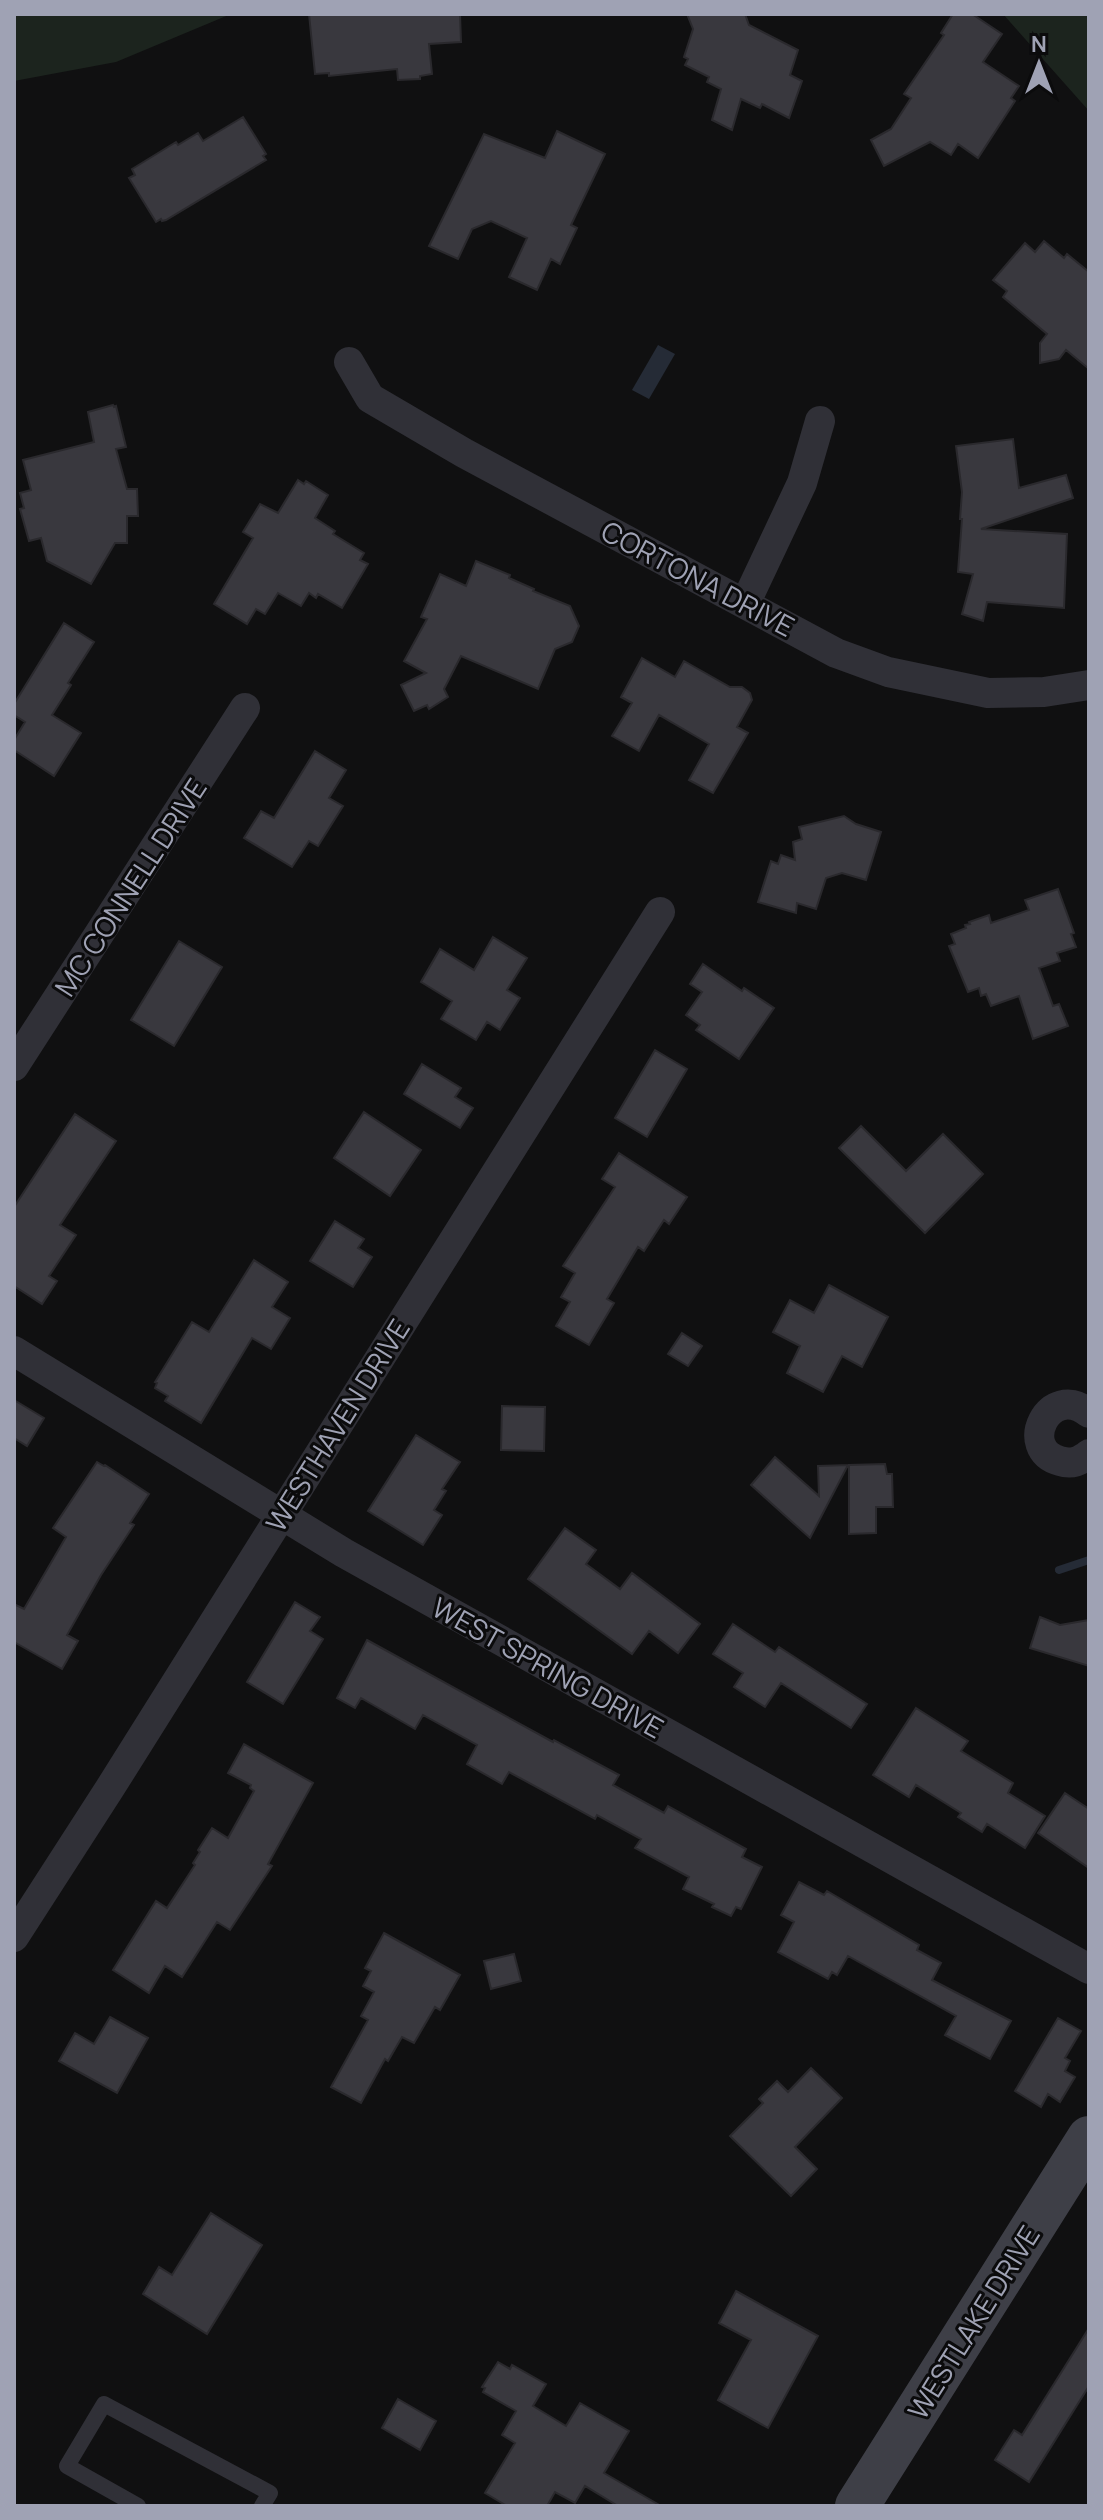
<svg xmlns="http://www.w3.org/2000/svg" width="1103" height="2520" font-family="Manrope,sans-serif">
<rect width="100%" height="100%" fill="#101011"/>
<path fill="#1c241e" d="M 14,14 L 231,14 L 116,62 L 14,81 Z
M 1003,14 L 1089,14 L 1089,111 Z"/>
<path fill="#252b36" d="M 658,345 L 675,354 L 649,399 L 632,390 Z"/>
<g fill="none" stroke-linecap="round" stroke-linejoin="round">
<path stroke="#252b36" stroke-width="8" d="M 1059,1570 L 1089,1560"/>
</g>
<path fill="#39383e" stroke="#2a292d" stroke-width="2" d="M 309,14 L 460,14 L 461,42 L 429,44 L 432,74 L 420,76 L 420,79 L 398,80 L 397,69 L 329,76 L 329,73 L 315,74 Z
M 687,14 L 745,14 L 749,25 L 798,50 L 790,75 L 802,81 L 789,118 L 762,104 L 760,108 L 741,99 L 732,130 L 712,120 L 721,89 L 707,82 L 709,77 L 685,65 L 688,59 L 684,57 L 693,29 Z
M 953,14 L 972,14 L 1002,34 L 983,62 L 1019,86 L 1011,98 L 1015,101 L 978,158 L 958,144 L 951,155 L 930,142 L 884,166 L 871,140 L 891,129 L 911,98 L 904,94 L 944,35 L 941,33 Z
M 243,117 L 266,154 L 263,156 L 266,160 L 166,220 L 162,221 L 161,219 L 156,222 L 129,178 L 135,175 L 132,169 L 176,142 L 178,145 L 198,133 L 203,141 Z
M 557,131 L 605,154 L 571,225 L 577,228 L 560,264 L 551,259 L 537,290 L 509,277 L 527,238 L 491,221 L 472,229 L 458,259 L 429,246 L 484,134 L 545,158 Z
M 1044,241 L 1064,258 L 1067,254 L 1089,272 L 1089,369 L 1066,350 L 1059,359 L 1040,363 L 1040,343 L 1047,334 L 1003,297 L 1007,291 L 993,280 L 1025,243 L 1035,252 Z
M 113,405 L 114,407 L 116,406 L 126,447 L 116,449 L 127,489 L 137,489 L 138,516 L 127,516 L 127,543 L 115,543 L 91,584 L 47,561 L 41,538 L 29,541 L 20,509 L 24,508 L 20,493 L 31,490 L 23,460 L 94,442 L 88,412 Z
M 1013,439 L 1019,488 L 1066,475 L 1073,498 L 981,529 L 1067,534 L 1064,608 L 987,602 L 983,621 L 962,614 L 973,574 L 958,572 L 962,519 L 960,519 L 962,492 L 956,446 Z
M 298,480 L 304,484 L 306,481 L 328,495 L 315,518 L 335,531 L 333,534 L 364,553 L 360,560 L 368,564 L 342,608 L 318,594 L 316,598 L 309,593 L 301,606 L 278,593 L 265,614 L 256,609 L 247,624 L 214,604 L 253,538 L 243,532 L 260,504 L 278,513 Z
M 476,561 L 510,575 L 509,578 L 534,589 L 533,591 L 570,606 L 579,626 L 572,642 L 555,649 L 538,689 L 461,656 L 444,689 L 448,697 L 429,709 L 427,705 L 414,711 L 401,685 L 426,673 L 404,661 L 427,619 L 421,617 L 440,574 L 466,586 Z
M 64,623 L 94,642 L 68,683 L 71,685 L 52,715 L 81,733 L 54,776 L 14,750 L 14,740 L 25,722 L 14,715 L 14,704 Z
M 642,658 L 675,677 L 684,661 L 730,687 L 742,687 L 750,693 L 752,700 L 737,727 L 748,733 L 713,793 L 689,780 L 709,744 L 659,715 L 639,751 L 612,736 L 632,703 L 621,697 Z
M 315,751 L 346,770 L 329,798 L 343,806 L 318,846 L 309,841 L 292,867 L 244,838 L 261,811 L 274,818 Z
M 844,816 L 856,824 L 881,832 L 866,880 L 842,873 L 826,878 L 816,909 L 797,903 L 796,913 L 758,902 L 771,861 L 778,864 L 781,855 L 795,860 L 793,842 L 802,839 L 799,827 Z
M 1058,889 L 1074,933 L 1071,934 L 1076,947 L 1057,953 L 1060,961 L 1039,968 L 1053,1006 L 1059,1004 L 1068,1026 L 1033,1039 L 1019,996 L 991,1006 L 986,994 L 981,996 L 979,988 L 968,992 L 949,946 L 955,944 L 951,934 L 966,928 L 965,925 L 970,924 L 969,922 L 989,915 L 991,923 L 1029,910 L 1025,900 Z
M 493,937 L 527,958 L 507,990 L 520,998 L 500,1030 L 487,1022 L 476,1040 L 441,1019 L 452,1001 L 421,982 L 440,949 L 474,970 Z
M 179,941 L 222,967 L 174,1046 L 131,1020 Z
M 703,964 L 742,991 L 744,988 L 774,1008 L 739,1059 L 696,1030 L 700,1025 L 686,1015 L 702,992 L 690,984 Z
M 655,1050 L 687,1069 L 647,1137 L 615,1118 Z
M 422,1064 L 461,1088 L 455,1097 L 473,1108 L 460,1128 L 404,1094 Z
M 364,1112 L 421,1150 L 390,1196 L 334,1158 Z
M 75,1114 L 116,1141 L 60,1225 L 76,1235 L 49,1276 L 57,1281 L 42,1304 L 14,1286 L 14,1207 Z
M 861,1126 L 906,1171 L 943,1134 L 983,1174 L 925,1233 L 839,1148 Z
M 619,1153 L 687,1197 L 669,1224 L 664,1220 L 644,1251 L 638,1247 L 607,1299 L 614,1303 L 589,1345 L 556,1326 L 570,1302 L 561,1297 L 575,1273 L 563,1266 L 615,1187 L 602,1179 Z
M 335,1221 L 364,1239 L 358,1248 L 372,1257 L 353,1287 L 310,1261 Z
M 254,1260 L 288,1282 L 272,1307 L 290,1318 L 271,1349 L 252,1338 L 201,1423 L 165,1401 L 168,1396 L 155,1388 L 157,1383 L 155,1382 L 192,1322 L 209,1332 Z
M 829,1285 L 888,1317 L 862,1367 L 842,1356 L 823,1392 L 787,1373 L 800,1346 L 773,1332 L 790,1300 L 814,1313 Z
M 682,1333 L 702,1346 L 688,1366 L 668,1354 Z
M 14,1400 L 44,1418 L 27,1446 L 14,1438 Z
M 502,1406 L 545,1407 L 544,1451 L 501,1450 Z
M 416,1435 L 460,1462 L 442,1489 L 446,1491 L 434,1510 L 442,1515 L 423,1545 L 368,1511 Z
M 775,1457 L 819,1496 L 818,1466 L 848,1465 L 810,1538 L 751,1485 Z
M 97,1462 L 104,1466 L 105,1465 L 149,1494 L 130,1523 L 134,1525 L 101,1575 L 67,1635 L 78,1641 L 62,1669 L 14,1642 L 14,1604 L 24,1609 L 66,1537 L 53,1528 Z
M 885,1464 L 887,1474 L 892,1474 L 893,1507 L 876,1507 L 876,1533 L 849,1534 L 849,1465 Z
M 565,1528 L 596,1550 L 586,1564 L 620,1589 L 632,1573 L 700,1624 L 678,1653 L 649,1631 L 632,1654 L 528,1579 Z
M 295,1602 L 320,1617 L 310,1631 L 323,1639 L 283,1704 L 247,1682 Z
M 1040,1617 L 1060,1625 L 1089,1620 L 1089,1666 L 1030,1648 Z
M 733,1624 L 775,1652 L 779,1647 L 867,1704 L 851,1728 L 781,1683 L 765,1707 L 734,1687 L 743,1673 L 713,1654 Z
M 367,1640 L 553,1742 L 554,1740 L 619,1775 L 613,1785 L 664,1813 L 668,1806 L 746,1849 L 742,1857 L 762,1867 L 741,1909 L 736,1907 L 731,1916 L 712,1907 L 714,1904 L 683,1889 L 689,1877 L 635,1848 L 641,1839 L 597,1815 L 595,1819 L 509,1772 L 502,1784 L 467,1764 L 477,1745 L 423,1715 L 415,1729 L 361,1698 L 355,1708 L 337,1698 Z
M 916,1708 L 968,1741 L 961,1751 L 1013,1783 L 1008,1793 L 1045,1816 L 1025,1848 L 987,1824 L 982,1832 L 958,1817 L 961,1813 L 916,1785 L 909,1797 L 873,1775 Z
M 244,1744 L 313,1783 L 268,1864 L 272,1866 L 230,1930 L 217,1922 L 182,1977 L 165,1966 L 149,1993 L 113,1970 L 156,1901 L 167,1908 L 195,1865 L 193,1863 L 200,1852 L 198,1850 L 212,1828 L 228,1838 L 254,1791 L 250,1788 L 251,1785 L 228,1773 Z
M 1065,1793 L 1089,1809 L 1089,1868 L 1038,1833 Z
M 799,1882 L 824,1895 L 827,1891 L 919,1945 L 917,1950 L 941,1963 L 932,1980 L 1011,2021 L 990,2059 L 945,2035 L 956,2016 L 848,1956 L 837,1975 L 832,1972 L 828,1979 L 778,1952 L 794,1922 L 781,1915 Z
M 384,1933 L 460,1975 L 440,2010 L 435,2007 L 414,2043 L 402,2037 L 388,2061 L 385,2059 L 361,2103 L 331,2087 L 368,2020 L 361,2016 L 374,1992 L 363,1986 L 371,1971 L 365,1968 Z
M 514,1954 L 521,1981 L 491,1989 L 484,1961 Z
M 110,2017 L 148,2038 L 117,2093 L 59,2061 L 75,2033 L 94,2044 Z
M 1058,2018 L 1081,2031 L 1065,2058 L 1070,2061 L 1065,2071 L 1075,2077 L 1060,2102 L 1048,2094 L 1041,2107 L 1015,2091 Z
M 811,2068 L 842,2098 L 795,2147 L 817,2169 L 791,2196 L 730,2136 L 763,2103 L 759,2099 L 777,2081 L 788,2092 Z
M 211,2213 L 262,2245 L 207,2334 L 143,2294 L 159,2267 L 172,2275 Z
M 736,2291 L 818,2336 L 768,2428 L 718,2400 L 751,2340 L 719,2323 Z
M 1089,2328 L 1089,2386 L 1029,2482 L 995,2460 L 1014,2430 L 1022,2435 Z
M 498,2362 L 510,2369 L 512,2365 L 546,2384 L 533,2406 L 566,2426 L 580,2403 L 629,2431 L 604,2473 L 661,2506 L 618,2506 L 585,2486 L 575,2503 L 555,2492 L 547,2506 L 507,2506 L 485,2493 L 515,2443 L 502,2435 L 516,2411 L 483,2392 L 485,2388 L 482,2387 Z
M 398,2399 L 436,2421 L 420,2450 L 382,2428 Z"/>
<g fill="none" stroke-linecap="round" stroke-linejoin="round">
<path stroke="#303037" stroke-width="16" d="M 138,2506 L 67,2466 L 104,2404 L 270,2493 L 262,2506"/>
<path stroke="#303037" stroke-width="30" d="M 349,362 L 370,398 L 464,453 L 836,653 L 888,672 L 988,693 L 1044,692 L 1089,685
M 745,604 L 802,483 L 820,421
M 14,1066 L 245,708
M 14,1351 L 344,1553 L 1089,1969
M 1089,1413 C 1048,1381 1017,1450 1060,1461 C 1072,1465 1080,1461 1089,1454
M 14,1937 L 110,1788 L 660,912"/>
<path stroke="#3e3f47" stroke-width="44" d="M 857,2506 L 1089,2138"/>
</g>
<g text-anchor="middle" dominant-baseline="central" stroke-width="6" stroke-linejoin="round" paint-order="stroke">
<g font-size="28" fill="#9fa2b4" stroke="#0b0b0c">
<text transform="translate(698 578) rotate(28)">CORTONA DRIVE</text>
<text transform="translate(130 887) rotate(-57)">MC CONNELL DRIVE</text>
<text transform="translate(337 1425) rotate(-58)">WESTHAVEN DRIVE</text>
<text transform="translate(548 1667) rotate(29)">WEST SPRING DRIVE</text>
<text transform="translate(973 2322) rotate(-58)">WESTLAKE DRIVE</text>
</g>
</g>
<rect width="1103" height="2520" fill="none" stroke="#9fa2b4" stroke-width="32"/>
<g transform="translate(1039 64)" stroke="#0b0b0c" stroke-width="6" paint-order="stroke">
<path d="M0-6L14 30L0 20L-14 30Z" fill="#9fa2b4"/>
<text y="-12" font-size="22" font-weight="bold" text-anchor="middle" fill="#9fa2b4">N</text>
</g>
</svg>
